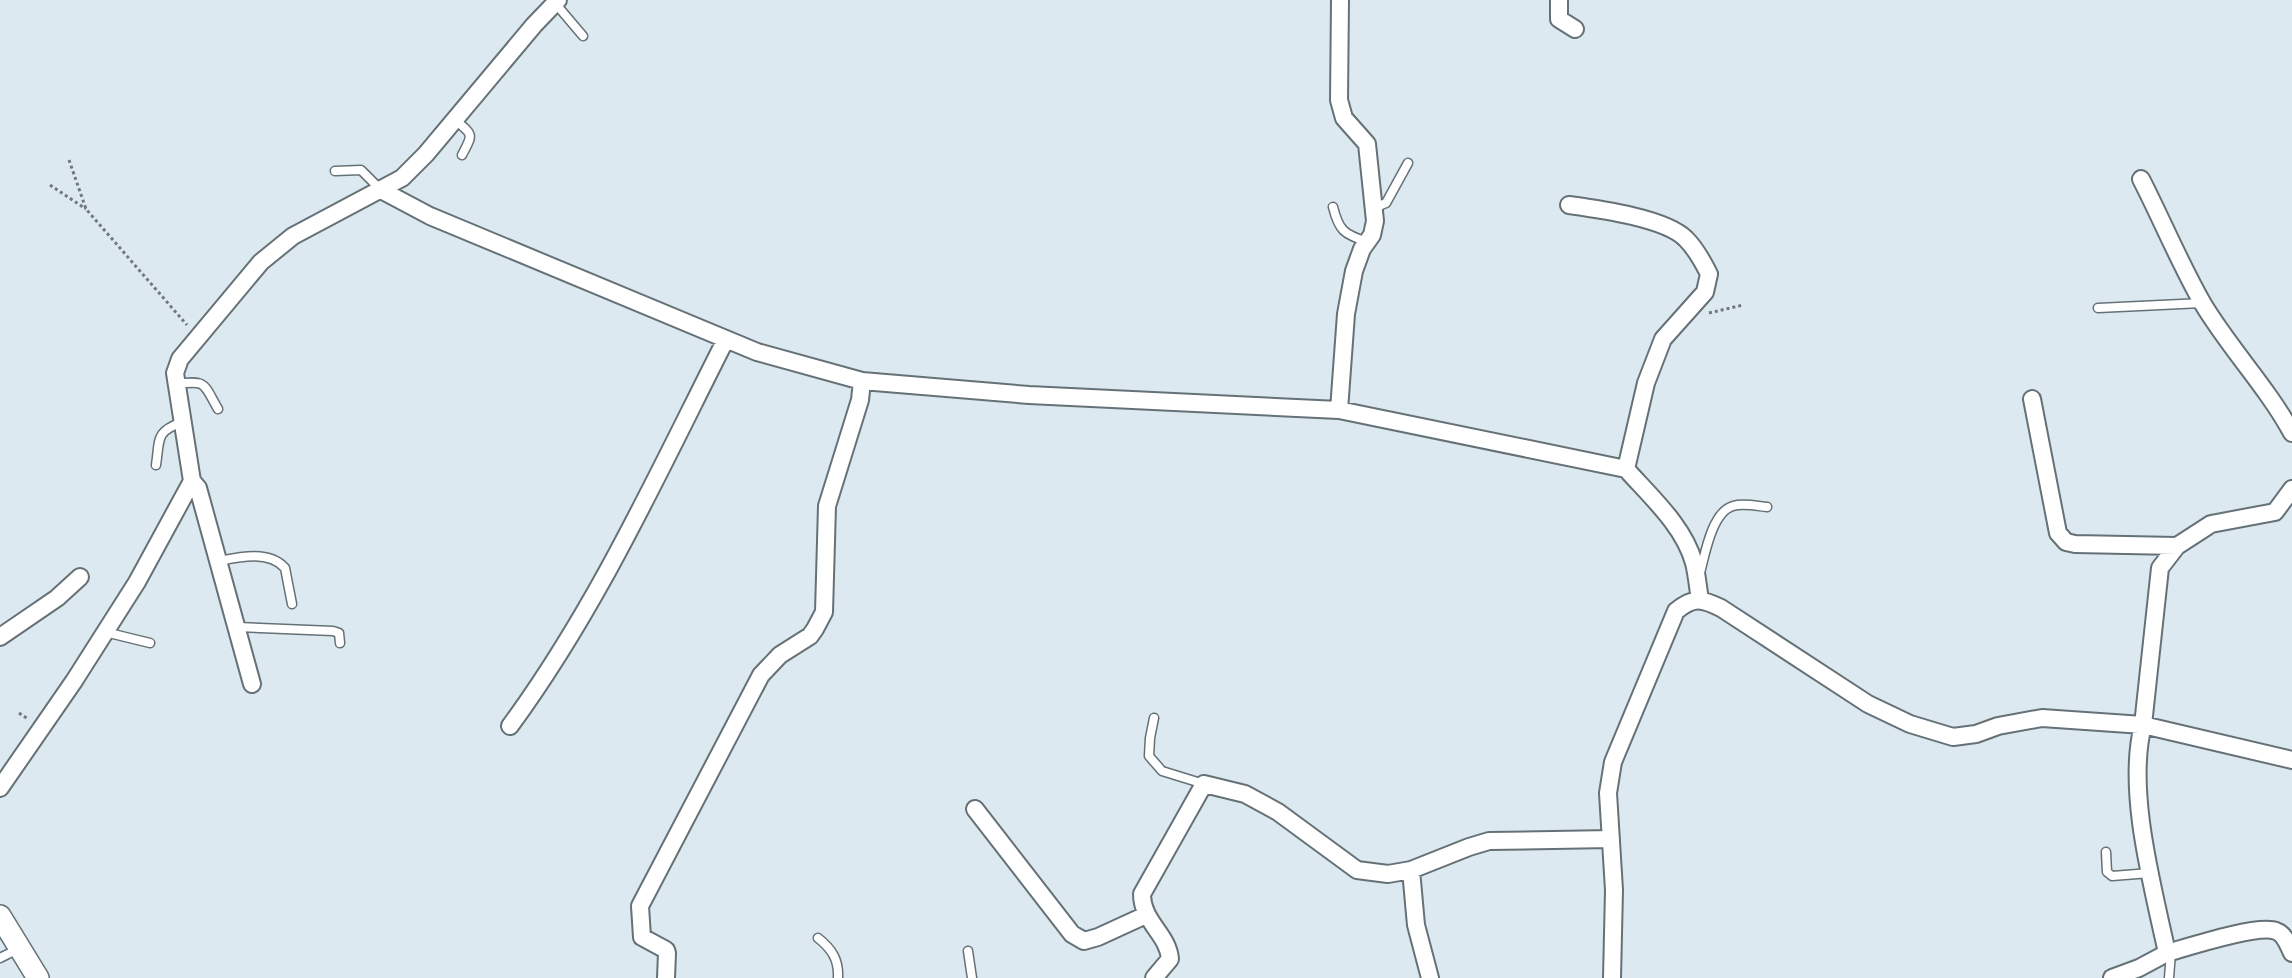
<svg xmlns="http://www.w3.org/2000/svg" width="2292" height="978" font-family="'DM Sans',sans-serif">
<rect width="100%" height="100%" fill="#dce9f0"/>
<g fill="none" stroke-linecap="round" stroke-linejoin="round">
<g stroke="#657176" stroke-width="11">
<path id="service" d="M 555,3 L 583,36
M 455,120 C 474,135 473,134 462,155
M 335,171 L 361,170 L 381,190
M 1333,207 C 1339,231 1344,234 1367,242
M 1374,208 L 1386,203 L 1408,163
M 2098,308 L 2202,303
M 176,384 C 207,380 203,383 218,409
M 156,465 C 160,439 155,432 182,422
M 219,561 C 239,557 269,550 285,568 L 292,604
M 1700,573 C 1705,554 1712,512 1733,506 C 1743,503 1757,506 1767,507
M 237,627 L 333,631 L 339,633 L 340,643
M 105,632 L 150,643
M 1154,718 L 1150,738 L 1149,756 L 1162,771 L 1204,784
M 2106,852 L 2107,872 L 2112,876 L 2150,873
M 818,938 C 832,949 839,960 838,978
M 968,951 L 972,978
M 0,958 L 18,949
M 2169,978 L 2171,952"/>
</g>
<g stroke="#657176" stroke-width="20">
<path id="minor" d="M 1559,0 L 1559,19 L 1575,29
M 2141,179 C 2162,220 2180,264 2203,304 C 2230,349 2267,387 2292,433
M 381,190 L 430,216 L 757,352 L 862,381 L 860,400 L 827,506 L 824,612 L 815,629 L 810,636 L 780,655 L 761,675 L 640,906 L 642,937 L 666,950 L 667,953 L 666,978
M 1569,205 C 1598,209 1666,218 1686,239 C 1696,249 1703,262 1709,274 L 1705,292 L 1663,339 L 1646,383 L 1626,469 C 1650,496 1684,526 1694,563 C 1697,575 1698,588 1700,600
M 862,381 L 1029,395 L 1339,410 L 1626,469
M 2032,399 L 2058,533 L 2066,542 L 2075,544 L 2177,546
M 1339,410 L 1346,314 L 1354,271 L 1362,249 L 1372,235 L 1375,221 L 1367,144 L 1344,118 L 1339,100 L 1340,0
M 192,481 L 198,488 L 252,684
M 0,637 L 57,598 L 80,577
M 510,726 C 598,606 659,471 726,339
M 2292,760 L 2143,725 C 2126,791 2153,887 2167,953 C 2188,947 2258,924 2276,931 C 2285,934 2288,945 2292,953
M 0,788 L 74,681 L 137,582 L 192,481 L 175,373 L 180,359 L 261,262 L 293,236 L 402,178 L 426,154 L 534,25 L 558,0
M 975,809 L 1072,934 L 1084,941 L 1098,937 L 1146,915
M 1411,870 L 1416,925 L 1430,978
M 1154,978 L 1170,959 C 1168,934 1142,922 1142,894 L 1204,784 L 1245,794 L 1278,812 L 1357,870 L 1388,874 L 1411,870 L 1469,847 L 1489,841 L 1611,839
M 1612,978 L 1614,890 L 1608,793 L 1613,762 L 1676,611 C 1693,597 1701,598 1721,608 L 1868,704 L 1910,724 L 1953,737 L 1976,734 L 1998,726 L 2042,718 L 2143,725 L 2160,568 L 2177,546 L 2211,524 L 2275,512 L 2292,489
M 2112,978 L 2139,968 L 2167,953"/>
</g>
<g stroke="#657176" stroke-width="24">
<path id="tertiary" d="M 0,916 L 38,978"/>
</g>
<path stroke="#70787d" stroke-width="3" stroke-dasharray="3 3" stroke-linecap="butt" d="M 69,160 L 86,209 L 187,325
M 50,185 L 86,209
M 1709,313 L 1743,305
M 19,713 L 28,719"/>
<use href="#service" stroke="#fff" stroke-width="8"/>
<use href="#minor" stroke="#fff" stroke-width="16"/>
<use href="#tertiary" stroke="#fff" stroke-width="21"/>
</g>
</svg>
